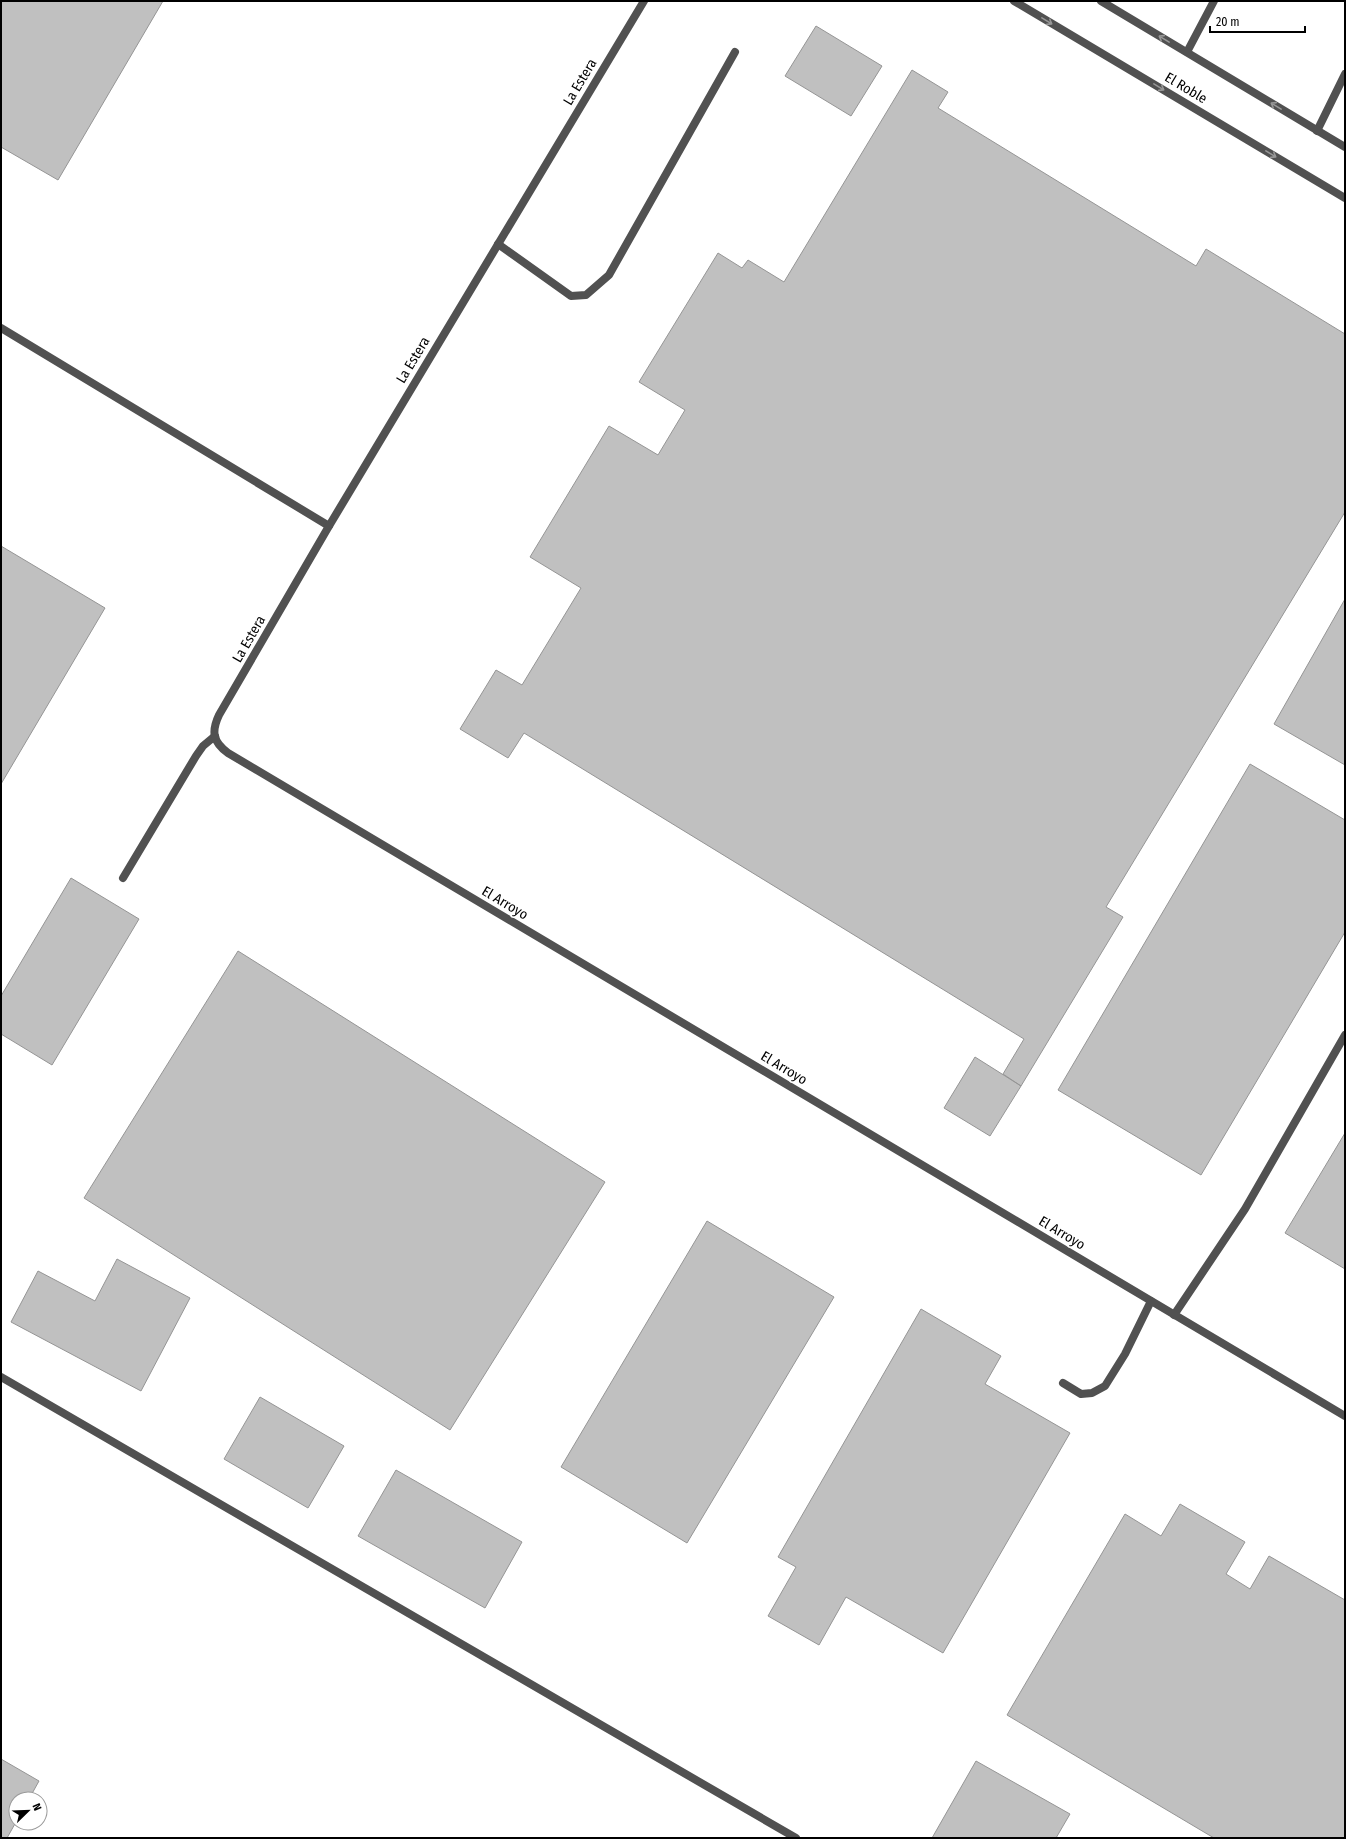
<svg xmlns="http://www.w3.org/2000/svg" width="1346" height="1839" font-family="'Fira Sans Condensed',sans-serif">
<rect width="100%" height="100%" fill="#fff"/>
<path fill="#c0c0c0" stroke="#959595" d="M 1,1 L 163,1 L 58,180 L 1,147 Z
M 816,26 L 882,66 L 851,116 L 785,76 Z
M 912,70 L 948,92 L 938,108 L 1196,266 L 1206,249 L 1345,334 L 1345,512 L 1106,907 L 1123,917 L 1021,1086 L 1003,1074 L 1024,1039 L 524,733 L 508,758 L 460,729 L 496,670 L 522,685 L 581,588 L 530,557 L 609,426 L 658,455 L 685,410 L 639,382 L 718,253 L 742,268 L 748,260 L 784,282 Z
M 1,546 L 105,608 L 1,784 Z
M 1345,599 L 1345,765 L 1274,724 Z
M 1250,764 L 1345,820 L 1345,932 L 1201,1175 L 1058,1090 Z
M 71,878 L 139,919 L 52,1065 L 1,1034 L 1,996 Z
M 238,951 L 605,1182 L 450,1430 L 84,1198 Z
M 975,1057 L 1021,1086 L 990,1136 L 944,1108 Z
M 1345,1133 L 1345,1269 L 1285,1233 Z
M 707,1221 L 834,1297 L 687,1543 L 561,1467 Z
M 117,1259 L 190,1298 L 141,1391 L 11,1322 L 38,1271 L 95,1301 Z
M 921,1309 L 1001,1356 L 985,1384 L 1070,1433 L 943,1653 L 846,1597 L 819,1645 L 768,1616 L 796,1567 L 778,1557 Z
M 260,1397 L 344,1446 L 308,1508 L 224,1459 Z
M 396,1470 L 522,1542 L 485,1608 L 358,1536 Z
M 1180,1504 L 1245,1542 L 1226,1574 L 1250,1589 L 1269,1556 L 1345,1600 L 1345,1838 L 1214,1838 L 1007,1715 L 1125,1514 L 1161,1536 Z
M 1,1759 L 39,1781 L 29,1799 L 16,1799 L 16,1822 L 7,1838 L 1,1838 Z
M 976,1761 L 1070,1814 L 1056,1838 L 932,1838 Z"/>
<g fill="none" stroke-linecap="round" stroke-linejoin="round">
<path stroke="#515151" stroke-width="8" d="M 1187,52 L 1214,1
M 1317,131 L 1345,74
M 498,244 L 571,296 L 586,295 L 609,275 L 735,52
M 1,328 L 329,526
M 123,878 L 196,756 L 203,746 L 215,736
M 1174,1315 L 1245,1209 L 1345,1035
M 1,1377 L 796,1838
M 1063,1383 L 1081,1394 L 1092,1393 L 1105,1386 L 1125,1354 L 1151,1301"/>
<path stroke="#515151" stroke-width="8" d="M 644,1 L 329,526 L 219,715 C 211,732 213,742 228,753 L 1345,1416
M 1014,1 L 1345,198
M 1101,1 L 1345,147"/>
</g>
<defs><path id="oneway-shaft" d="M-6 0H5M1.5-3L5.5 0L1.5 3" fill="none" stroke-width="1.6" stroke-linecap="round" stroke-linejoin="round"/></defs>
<g stroke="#979797">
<use href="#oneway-shaft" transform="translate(1047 21) rotate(31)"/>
<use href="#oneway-shaft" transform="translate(1164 39) rotate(-149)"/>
<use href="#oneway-shaft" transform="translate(1159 87) rotate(31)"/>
<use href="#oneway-shaft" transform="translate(1276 106) rotate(-149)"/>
<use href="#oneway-shaft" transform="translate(1271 154) rotate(31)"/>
</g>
<g text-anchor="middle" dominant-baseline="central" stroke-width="3.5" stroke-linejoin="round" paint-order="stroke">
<g font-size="14" fill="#000" stroke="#fff">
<text transform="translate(580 82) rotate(-59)">La Estera</text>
<text transform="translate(1186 88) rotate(31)">El Roble</text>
<text transform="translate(413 360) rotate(-59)">La Estera</text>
<text transform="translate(249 639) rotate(-60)">La Estera</text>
<text transform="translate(505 903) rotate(31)">El Arroyo</text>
<text transform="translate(784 1068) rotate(31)">El Arroyo</text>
<text transform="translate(1062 1233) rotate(31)">El Arroyo</text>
</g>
</g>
<rect width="1346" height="1839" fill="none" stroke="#000000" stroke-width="4"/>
<g transform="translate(28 1811) rotate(67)"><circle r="19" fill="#ffffff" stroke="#999999"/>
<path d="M0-3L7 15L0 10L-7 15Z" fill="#000000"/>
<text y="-6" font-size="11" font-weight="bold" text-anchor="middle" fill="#000000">N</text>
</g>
<path d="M1210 26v6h95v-6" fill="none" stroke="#000000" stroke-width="2"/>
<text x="1216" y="26" font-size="12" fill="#000000" stroke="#ffffff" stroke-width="3" paint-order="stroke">20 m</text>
</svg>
